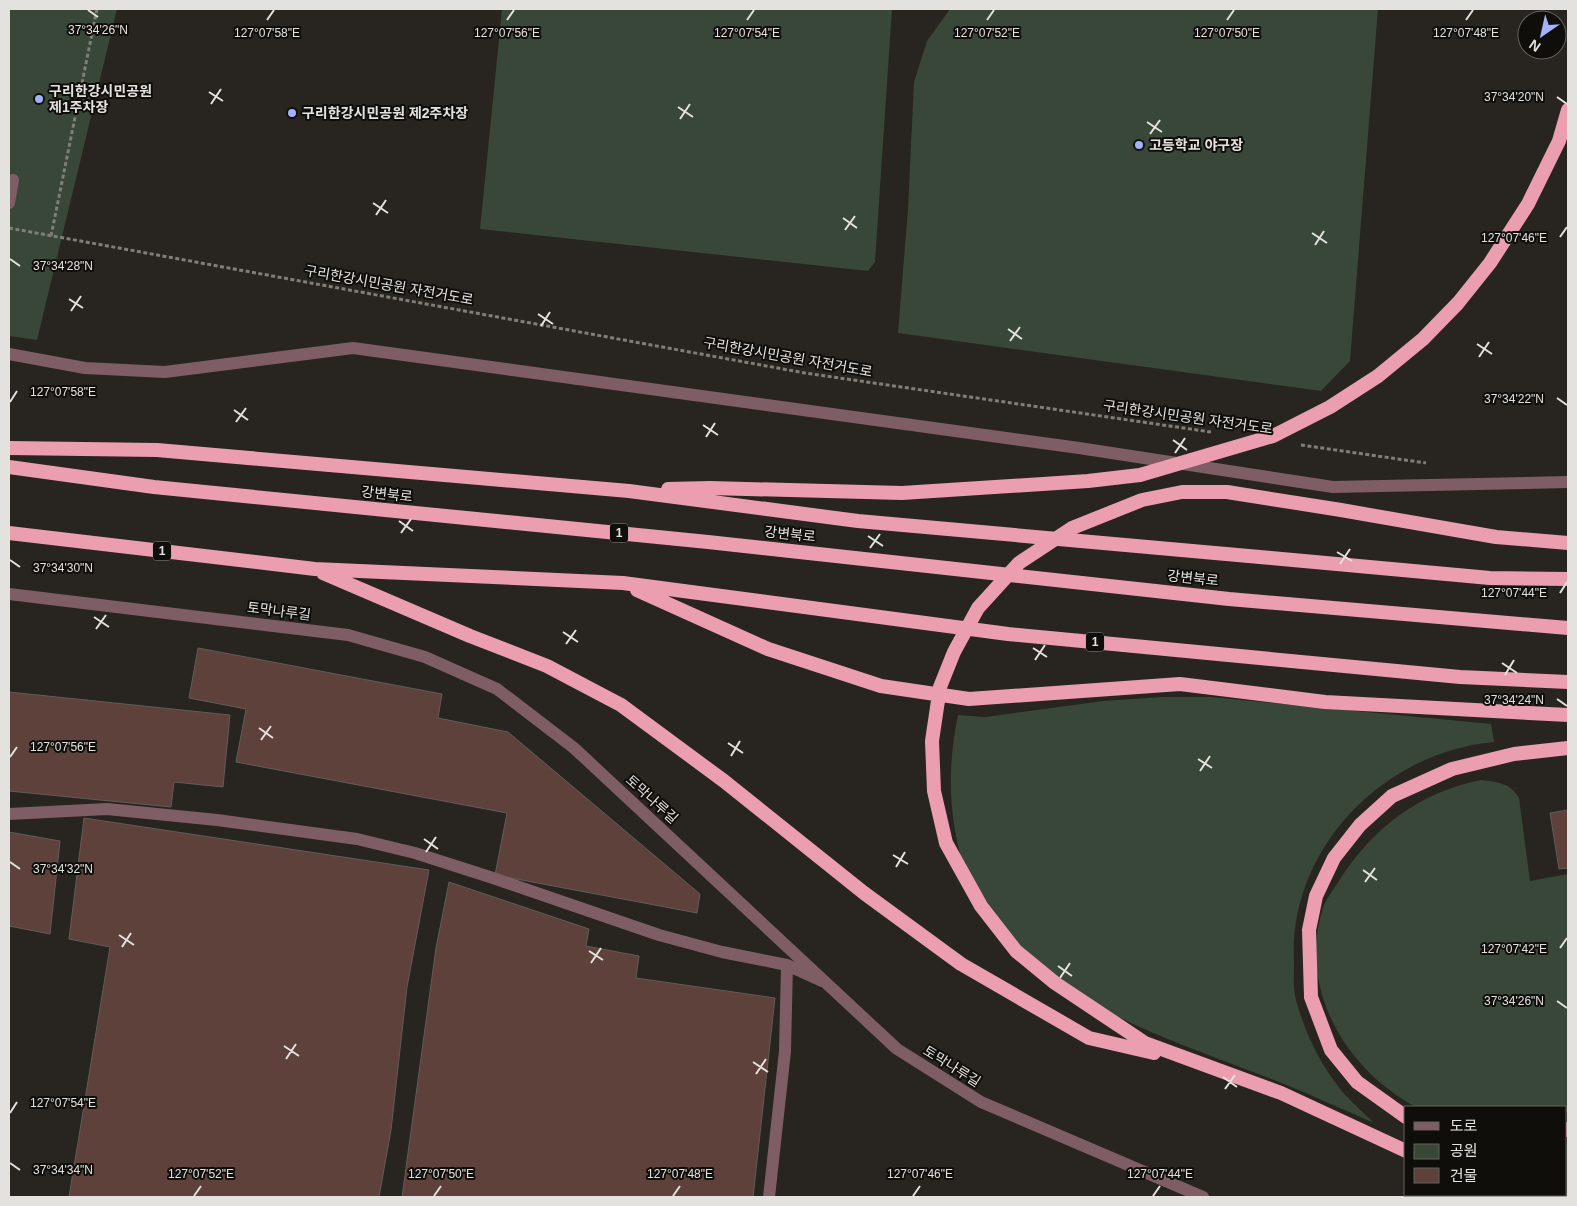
<svg xmlns="http://www.w3.org/2000/svg" width="1577" height="1206" font-family="Helvetica,'Noto Sans KR',sans-serif">
<rect width="100%" height="100%" fill="#28241f"/>
<path fill="#384738" d="M 9,9 L 117,9 L 37,340 L 9,336 Z
M 502,9 L 892,9 L 875,262 L 868,271 L 480,229 Z
M 950,9 L 1378,9 L 1350,361 L 1321,391 L 898,333 L 908,209 L 914,82 L 927,41 Z
M 1163,697 L 1211,697 L 1491,724 L 1494,742 C 1383,752 1288,849 1294,963 C 1294,974 1293,989 1296,1000 C 1304,1029 1317,1058 1335,1082 C 1345,1097 1361,1110 1374,1123 C 1344,1110 1314,1096 1284,1084 C 1222,1059 1158,1039 1099,1007 C 1046,979 1004,935 975,883 C 971,875 964,866 961,857 C 948,810 948,762 958,715 L 985,717 L 1103,701 Z
M 1481,780 C 1497,782 1511,783 1519,798 L 1530,881 L 1568,874 L 1568,1111 L 1566,1113 L 1566,1107 L 1416,1107 C 1346,1070 1297,988 1323,908 C 1326,898 1335,888 1340,879 C 1374,827 1420,792 1481,780 Z
M 1568,1143 L 1568,1197 L 1513,1197 L 1510,1195 L 1566,1195 L 1566,1144 Z"/>
<path fill="#5e413a" stroke="#635c5a" d="M 198,648 L 442,694 L 438,718 L 508,732 L 700,894 L 697,913 L 495,875 L 507,813 L 236,762 L 246,709 L 189,698 Z
M 9,692 L 230,715 L 223,787 L 174,782 L 171,807 L 9,791 Z
M 1568,810 L 1568,868 L 1559,869 L 1550,813 Z
M 84,818 L 429,870 L 407,987 L 391,1130 L 379,1197 L 69,1197 L 110,947 L 69,939 Z
M 9,832 L 60,841 L 50,934 L 9,926 Z
M 449,882 L 589,929 L 586,946 L 639,956 L 636,978 L 775,998 L 753,1197 L 402,1197 L 436,948 Z"/>
<g fill="none" stroke-linecap="round" stroke-linejoin="round">
<path stroke="#817e7a" stroke-width="3" stroke-dasharray="4 2.5" stroke-linecap="butt" d="M 9,228 L 805,373 L 1211,432
M 51,236 L 97,9
M 1301,445 L 1426,463"/>
<path stroke="#7f5d64" stroke-width="12" d="M 9,203 L 13,180
M 9,354 L 85,368 L 165,372 L 353,348 L 1079,448 L 1333,487 L 1568,482
M 9,814 L 107,809 L 217,820 L 357,839 L 415,853 L 493,878 L 659,935 L 722,952 L 787,965 L 822,981
M 769,1197 L 785,1051 L 787,965"/>
<path stroke="#7f5d64" stroke-width="12" d="M 9,594 L 348,635 L 425,657 L 497,689 L 574,748 L 897,1049 L 981,1102 L 1203,1197"/>
<path stroke="#eb9eb0" stroke-width="14" d="M 9,448 L 157,450 L 629,491 L 858,521 L 1271,558 L 1490,578 L 1568,579
M 9,467 L 154,487 L 708,542 L 1229,599 L 1568,628
M 668,489 L 710,488 L 902,493 L 1088,481 L 1140,475 L 1273,436 L 1330,407 L 1378,376 L 1423,339 L 1458,303 L 1490,263 L 1528,204 L 1559,141 L 1568,110
M 9,533 L 315,569 L 623,583 L 1008,634 L 1460,677 L 1568,682
M 323,573 L 470,636 L 547,666 L 621,705 L 724,781 L 864,893 L 961,964 L 1089,1038 L 1154,1053
M 637,590 L 768,649 L 881,686 L 969,699 L 1180,684 L 1325,702 L 1568,715
M 1406,1117 L 1357,1082 L 1331,1050 L 1311,997 L 1309,930 L 1316,896 L 1334,858 L 1360,825 L 1392,796 L 1452,769 L 1514,754 L 1568,748
M 1566,1130 L 1568,1129
M 1406,1151 L 1281,1093 L 1145,1043 L 1055,983 L 1016,951 L 981,906 L 946,843 L 934,791 L 932,741 L 940,687 L 954,652 L 978,608 L 1019,563 L 1072,528 L 1142,500 L 1182,492 L 1227,492 L 1341,510 L 1496,537 L 1568,543
M 1482,1195 L 1485,1197"/>
</g>
<path fill="none" stroke="#e4e2df" stroke-width="2" d="M 88,10 L 98,17M 267,20 L 274,10M 507,20 L 514,10M 747,20 L 754,10M 987,20 L 994,10M 1227,20 L 1234,10M 1466,20 L 1473,10M 209,92 L 223,101M 1557,97 L 1567,104M 211,104 L 221,89M 678,107 L 693,117M 680,119 L 690,104M 1147,122 L 1162,132M 1150,134 L 1160,120M 373,203 L 388,213M 376,215 L 386,200M 843,218 L 857,228M 845,230 L 855,216M 1312,233 L 1327,243M 1560,237 L 1567,227M 1315,245 L 1324,231M 10,259 L 20,266M 69,299 L 83,308M 71,311 L 81,296M 538,314 L 553,324M 541,326 L 550,312M 1008,329 L 1022,339M 1010,341 L 1020,327M 1477,344 L 1492,354M 1479,357 L 1489,342M 1557,398 L 1567,405M 10,402 L 17,391M 234,410 L 248,420M 236,422 L 246,408M 703,425 L 718,435M 706,437 L 715,423M 1173,440 L 1187,450M 1175,453 L 1185,438M 399,521 L 413,531M 401,533 L 411,519M 868,536 L 883,546M 870,548 L 880,534M 1337,552 L 1352,561M 10,560 L 20,567M 1340,564 L 1350,549M 1560,593 L 1567,582M 94,617 L 109,627M 96,629 L 106,615M 563,632 L 578,642M 566,644 L 576,630M 1033,648 L 1047,657M 1035,660 L 1045,645M 1502,663 L 1517,673M 1505,675 L 1514,660M 1557,699 L 1567,706M 259,728 L 273,738M 261,740 L 271,726M 728,743 L 743,753M 731,756 L 740,741M 10,757 L 17,747M 1198,759 L 1212,768M 1200,771 L 1210,756M 424,839 L 438,849M 426,852 L 436,837M 893,855 L 908,864M 10,862 L 20,869M 896,867 L 905,852M 1363,870 L 1377,880M 1365,882 L 1375,868M 119,935 L 134,945M 122,947 L 131,933M 1560,948 L 1567,938M 589,951 L 603,960M 591,963 L 601,948M 1058,966 L 1072,976M 1060,978 L 1070,963M 1557,1001 L 1567,1008M 284,1046 L 299,1056M 286,1059 L 296,1044M 753,1062 L 768,1072M 756,1074 L 766,1059M 1223,1077 L 1237,1087M 1225,1089 L 1235,1075M 10,1113 L 17,1102M 10,1163 L 20,1170M 194,1196 L 201,1186M 434,1196 L 441,1186M 673,1196 L 680,1186M 913,1196 L 920,1186M 1153,1196 L 1160,1186"/>
<g fill="#a3b2fc" stroke="#0f0e0b" stroke-width="2">
<circle cx="39" cy="99" r="5"/>
<circle cx="292" cy="113" r="5"/>
<circle cx="1139" cy="145" r="5"/>
</g>
<g text-anchor="middle" dominant-baseline="central" stroke-width="4" stroke-linejoin="round" paint-order="stroke">
<g fill="#0f0e0b" stroke="#a4a29f" stroke-width="1">
<rect x="610" y="523.5" width="18" height="19" rx="4"/>
<rect x="153" y="541.5" width="18" height="19" rx="4"/>
<rect x="1086" y="632.5" width="18" height="19" rx="4"/>
</g>
<g font-size="12" font-weight="bold" fill="#e4e2df">
<text x="619" y="533">1</text>
<text x="162" y="551">1</text>
<text x="1095" y="642">1</text>
</g>
<g font-size="14" font-weight="bold" fill="#e4e2df" stroke="#0f0e0b" text-anchor="start">
<text x="49" y="91">구리한강시민공원<tspan x="49" dy="16">제1주차장</tspan></text>
<text x="302" y="113">구리한강시민공원 제2주차장</text>
<text x="1149" y="145">고등학교 야구장</text>
</g>
<g font-size="14" fill="#e4e2df" stroke="#0f0e0b">
<text transform="translate(389 285) rotate(10)">구리한강시민공원 자전거도로</text>
<text transform="translate(788 357) rotate(10)">구리한강시민공원 자전거도로</text>
<text transform="translate(1188 417) rotate(8)">구리한강시민공원 자전거도로</text>
<text transform="translate(387 494) rotate(6)">강변북로</text>
<text transform="translate(790 534) rotate(6)">강변북로</text>
<text transform="translate(1193 578) rotate(6)">강변북로</text>
<text transform="translate(279 611) rotate(7)">토막나루길</text>
<text transform="translate(652 799) rotate(42)">토막나루길</text>
<text transform="translate(952 1066) rotate(32)">토막나루길</text>
</g>
</g>
<g font-size="12" text-anchor="middle" fill="#e4e2df" stroke="#0f0e0b" stroke-width="4" stroke-linejoin="round" paint-order="stroke">
<text x="98" y="34">37°34'26"N</text>
<text x="267" y="37">127°07'58"E</text>
<text x="507" y="37">127°07'56"E</text>
<text x="747" y="37">127°07'54"E</text>
<text x="987" y="37">127°07'52"E</text>
<text x="1227" y="37">127°07'50"E</text>
<text x="1466" y="37">127°07'48"E</text>
<text x="1514" y="101">37°34'20"N</text>
<text x="1514" y="242">127°07'46"E</text>
<text x="63" y="270">37°34'28"N</text>
<text x="63" y="396">127°07'58"E</text>
<text x="1514" y="403">37°34'22"N</text>
<text x="63" y="572">37°34'30"N</text>
<text x="1514" y="597">127°07'44"E</text>
<text x="1514" y="704">37°34'24"N</text>
<text x="63" y="751">127°07'56"E</text>
<text x="63" y="873">37°34'32"N</text>
<text x="1514" y="953">127°07'42"E</text>
<text x="1514" y="1005">37°34'26"N</text>
<text x="63" y="1107">127°07'54"E</text>
<text x="63" y="1174">37°34'34"N</text>
<text x="201" y="1178">127°07'52"E</text>
<text x="441" y="1178">127°07'50"E</text>
<text x="680" y="1178">127°07'48"E</text>
<text x="920" y="1178">127°07'46"E</text>
<text x="1160" y="1178">127°07'44"E</text>
</g>
<rect width="1577" height="1206" fill="none" stroke="#e4e2df" stroke-width="20"/>
<rect x="1404" y="1106" width="162" height="90" fill="#0f0e0b" stroke="#646360"/>
<rect x="1414" y="1122" width="25" height="8" fill="#7f5d64" stroke="#646360"/>
<text x="1450" y="1131" font-size="15" fill="#e4e2df">도로</text>
<rect x="1414" y="1144" width="25" height="15" fill="#384738" stroke="#646360"/>
<text x="1450" y="1156" font-size="15" fill="#e4e2df">공원</text>
<rect x="1414" y="1168" width="25" height="15" fill="#5e413a" stroke="#646360"/>
<text x="1450" y="1181" font-size="15" fill="#e4e2df">건물</text>
<g transform="translate(1542 35) rotate(214)"><circle r="24" fill="#0f0e0b" stroke="#646360"/>
<path d="M0-4L9 19L0 12L-9 19Z" fill="#a3b2fc"/>
<text y="-8" font-size="14" font-weight="bold" text-anchor="middle" fill="#e4e2df">N</text>
</g>
</svg>
